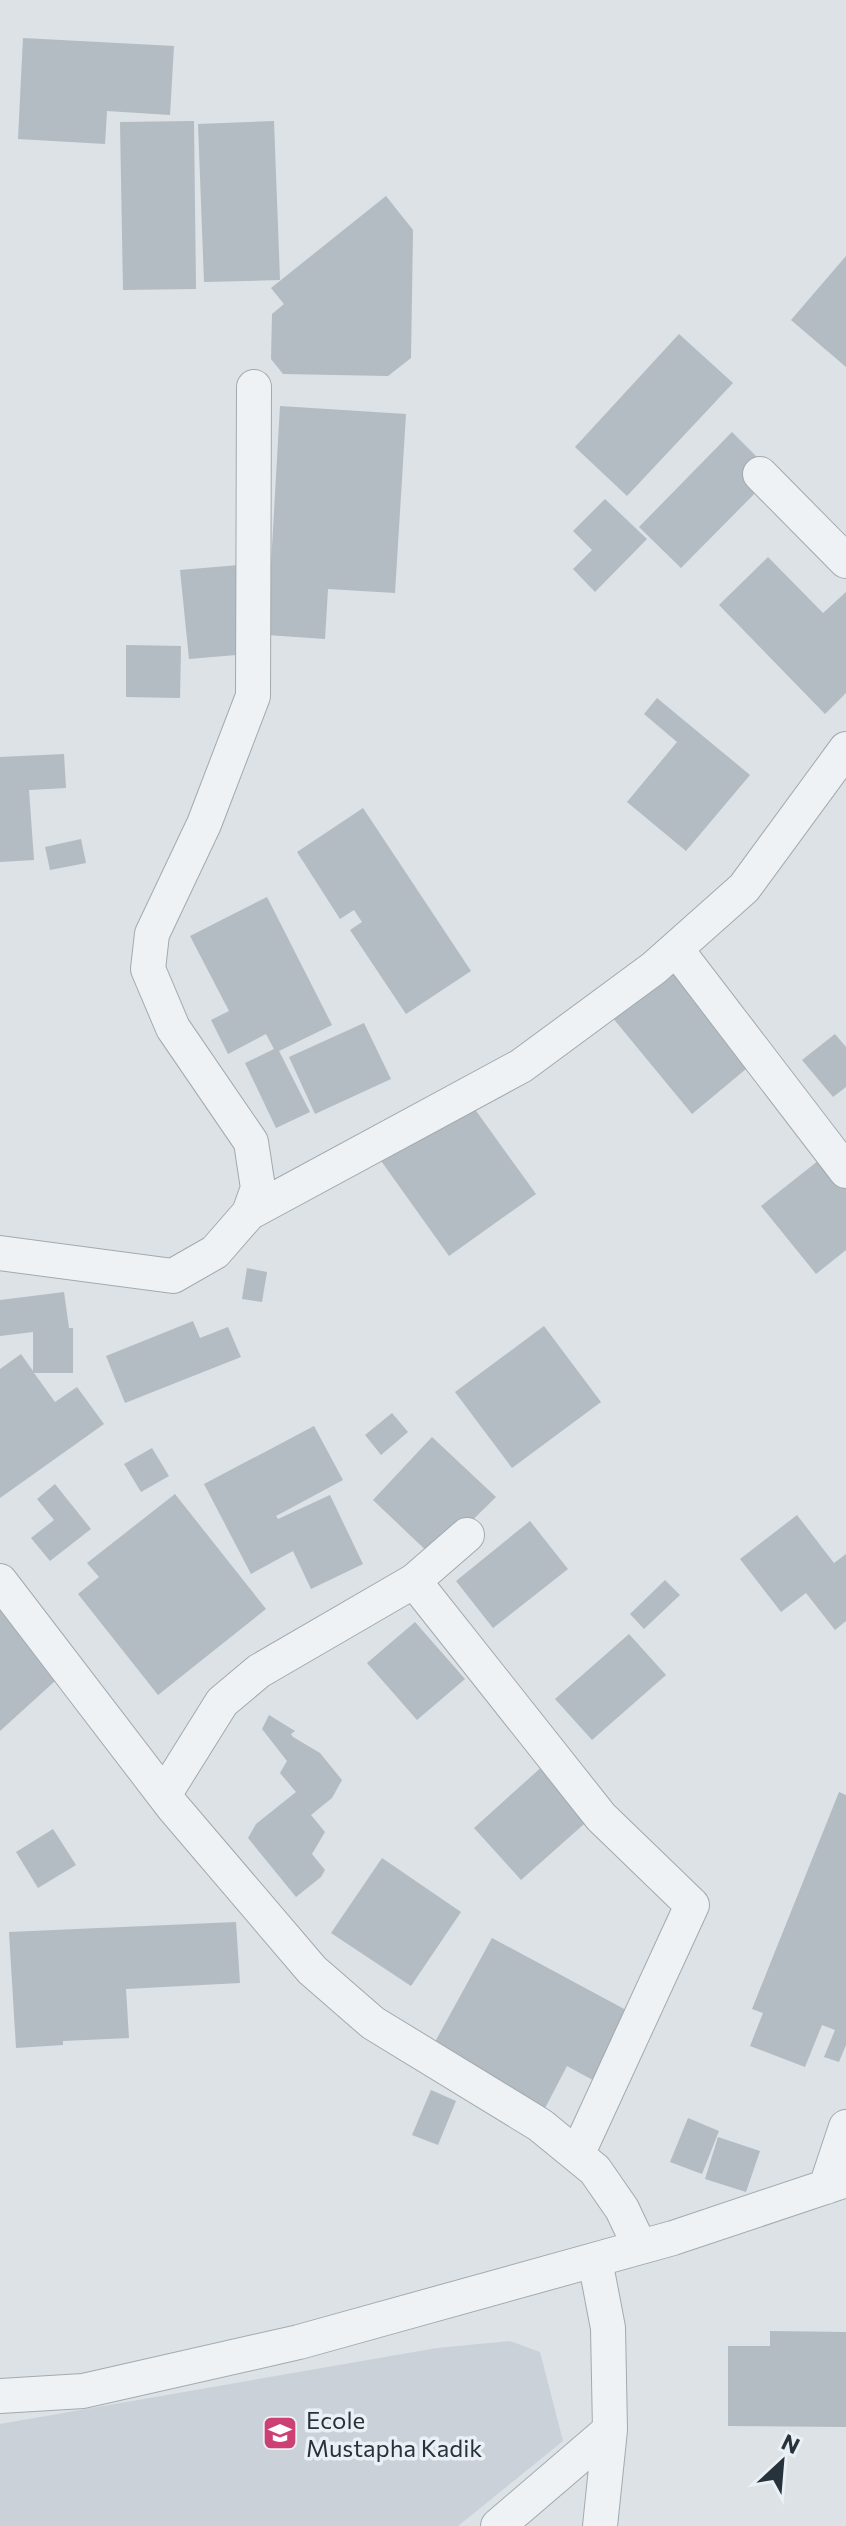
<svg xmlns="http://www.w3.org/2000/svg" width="846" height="2526" font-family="Commissioner,sans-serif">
<rect width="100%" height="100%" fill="#dce2e6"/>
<path fill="#cad1d8" d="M 510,2341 L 540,2352 L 563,2441 L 458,2526 L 0,2526 L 0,2424 L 437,2348 Z"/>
<path fill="#b3bcc2" d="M 23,38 L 174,46 L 170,115 L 107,111 L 105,144 L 18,139 Z
M 194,121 L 196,289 L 123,290 L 120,122 Z
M 274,121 L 280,280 L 204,282 L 198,124 Z
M 386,196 L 413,230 L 411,358 L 388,376 L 283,374 L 271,359 L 272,314 L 284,304 L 271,288 Z
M 846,256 L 846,367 L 791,320 Z
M 679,334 L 733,383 L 627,496 L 575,447 Z
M 280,406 L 406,414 L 395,593 L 328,589 L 325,639 L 267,635 Z
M 732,432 L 774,474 L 681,568 L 639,527 Z
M 605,499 L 647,539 L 595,592 L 573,569 L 592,550 L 573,531 Z
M 768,557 L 823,613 L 846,592 L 846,693 L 825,714 L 719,605 Z
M 239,565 L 248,654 L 189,659 L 180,570 Z
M 126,645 L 181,646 L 180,698 L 126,697 Z
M 657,698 L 750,775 L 686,851 L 627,802 L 677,742 L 644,714 Z
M 64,754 L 66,788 L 29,790 L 34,860 L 0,862 L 0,757 Z
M 363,808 L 471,971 L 406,1014 L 350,930 L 362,922 L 354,910 L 340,919 L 297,852 Z
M 81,839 L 86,863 L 50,870 L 45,847 Z
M 267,897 L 332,1025 L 279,1051 L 310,1112 L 276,1128 L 245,1063 L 274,1049 L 266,1034 L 228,1054 L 211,1020 L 229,1011 L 190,936 Z
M 691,953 L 770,1049 L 692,1114 L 612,1017 Z
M 364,1023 L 391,1079 L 315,1114 L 289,1057 Z
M 835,1034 L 846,1047 L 846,1087 L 833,1097 L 802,1060 Z
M 474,1108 L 536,1194 L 449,1256 L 374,1151 Z
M 833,1149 L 846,1166 L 846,1250 L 816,1274 L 761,1206 Z
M 247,1268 L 267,1272 L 262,1302 L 242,1299 Z
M 64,1292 L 69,1328 L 73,1328 L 73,1373 L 34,1373 L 55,1402 L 77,1387 L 104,1424 L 0,1498 L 0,1369 L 21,1354 L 33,1371 L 33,1332 L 0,1336 L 0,1300 Z
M 193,1321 L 200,1338 L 228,1327 L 241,1357 L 125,1403 L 106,1356 Z
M 544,1326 L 601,1402 L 512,1468 L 455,1392 Z
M 392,1413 L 408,1432 L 381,1455 L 365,1435 Z
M 314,1426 L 343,1480 L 276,1516 L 278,1519 L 330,1495 L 363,1564 L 311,1589 L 293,1551 L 251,1574 L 204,1484 Z
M 432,1437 L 496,1497 L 434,1558 L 373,1500 Z
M 152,1448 L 169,1476 L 141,1492 L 124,1464 Z
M 55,1484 L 91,1529 L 50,1561 L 31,1538 L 54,1520 L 37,1499 Z
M 175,1494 L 266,1609 L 158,1695 L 78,1594 L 99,1577 L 87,1563 Z
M 797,1515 L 834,1563 L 846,1554 L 846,1621 L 835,1630 L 806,1593 L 781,1612 L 740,1559 Z
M 530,1521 L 568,1569 L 493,1628 L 456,1581 Z
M 665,1580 L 680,1595 L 644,1629 L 630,1614 Z
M 0,1601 L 65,1672 L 0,1731 Z
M 415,1622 L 465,1679 L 417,1720 L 367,1663 Z
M 629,1634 L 666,1675 L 592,1740 L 555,1699 Z
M 269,1715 L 295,1731 L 291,1734 L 293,1737 L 320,1753 L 342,1780 L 332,1798 L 311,1815 L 325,1832 L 312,1854 L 325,1870 L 321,1877 L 296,1897 L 248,1838 L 256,1824 L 296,1792 L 280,1773 L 287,1761 L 262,1729 Z
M 545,1764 L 592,1817 L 521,1880 L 474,1828 Z
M 839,1792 L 846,1795 L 846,2045 L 839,2062 L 824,2057 L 835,2030 L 822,2025 L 805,2067 L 750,2046 L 763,2013 L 752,2009 Z
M 53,1829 L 76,1865 L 38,1888 L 16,1852 Z
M 382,1858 L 461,1912 L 411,1986 L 331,1933 Z
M 236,1922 L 240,1983 L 126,1989 L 129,2038 L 63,2041 L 63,2045 L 16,2048 L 9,1932 Z
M 492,1938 L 639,2017 L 602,2085 L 567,2066 L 543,2112 L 430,2051 Z
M 431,2090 L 456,2101 L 438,2145 L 412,2135 Z
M 688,2118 L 719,2131 L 702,2174 L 670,2162 Z
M 718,2137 L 760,2151 L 746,2192 L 705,2179 Z
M 770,2331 L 846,2332 L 846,2427 L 728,2426 L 728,2346 L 770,2346 Z"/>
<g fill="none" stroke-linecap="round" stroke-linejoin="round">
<g stroke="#a2aab0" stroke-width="36">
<path id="minor" d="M 760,474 L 846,561
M 676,949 L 846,1171
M 249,1213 L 521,1066 L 654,968 L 744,888 L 846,749
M 0,1253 L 173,1276 L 215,1252 L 249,1213 L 258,1188 L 251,1142 L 173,1028 L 148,969 L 152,934 L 204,824 L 253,696 L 254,387
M 0,1581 L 173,1807 L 312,1970 L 373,2023 L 540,2125 L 595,2170 L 622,2209 L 640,2247
M 414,1581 L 601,1817 L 692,1905 L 577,2155
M 164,1795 L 222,1702 L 259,1671 L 414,1581 L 467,1535
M 826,2187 L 846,2127
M 595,2260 L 608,2328 L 610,2430 L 600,2526
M 0,2396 L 83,2391 L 299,2342 L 673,2238 L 846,2180
M 498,2526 L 610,2430"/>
</g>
<use href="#minor" stroke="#eef2f4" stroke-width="34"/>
</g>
<defs>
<g id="school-square" transform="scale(1.8)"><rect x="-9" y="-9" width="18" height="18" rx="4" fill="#cc4073" stroke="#ebf0f4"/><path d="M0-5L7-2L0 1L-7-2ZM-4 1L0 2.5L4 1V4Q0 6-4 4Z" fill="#fff"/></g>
</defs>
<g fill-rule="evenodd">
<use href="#school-square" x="280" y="2433"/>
</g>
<g text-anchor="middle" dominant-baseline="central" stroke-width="7" stroke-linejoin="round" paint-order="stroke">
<g font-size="24" fill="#26323c" stroke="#ebf0f4" text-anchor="start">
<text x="306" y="2419">Ecole<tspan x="306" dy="28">Mustapha Kadik</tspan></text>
</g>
</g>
<g transform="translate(782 2462) rotate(26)" stroke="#ebf0f4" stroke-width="6" paint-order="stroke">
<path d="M0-6L14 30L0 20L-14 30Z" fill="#26323c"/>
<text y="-12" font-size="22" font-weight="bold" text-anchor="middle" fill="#26323c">N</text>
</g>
</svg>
